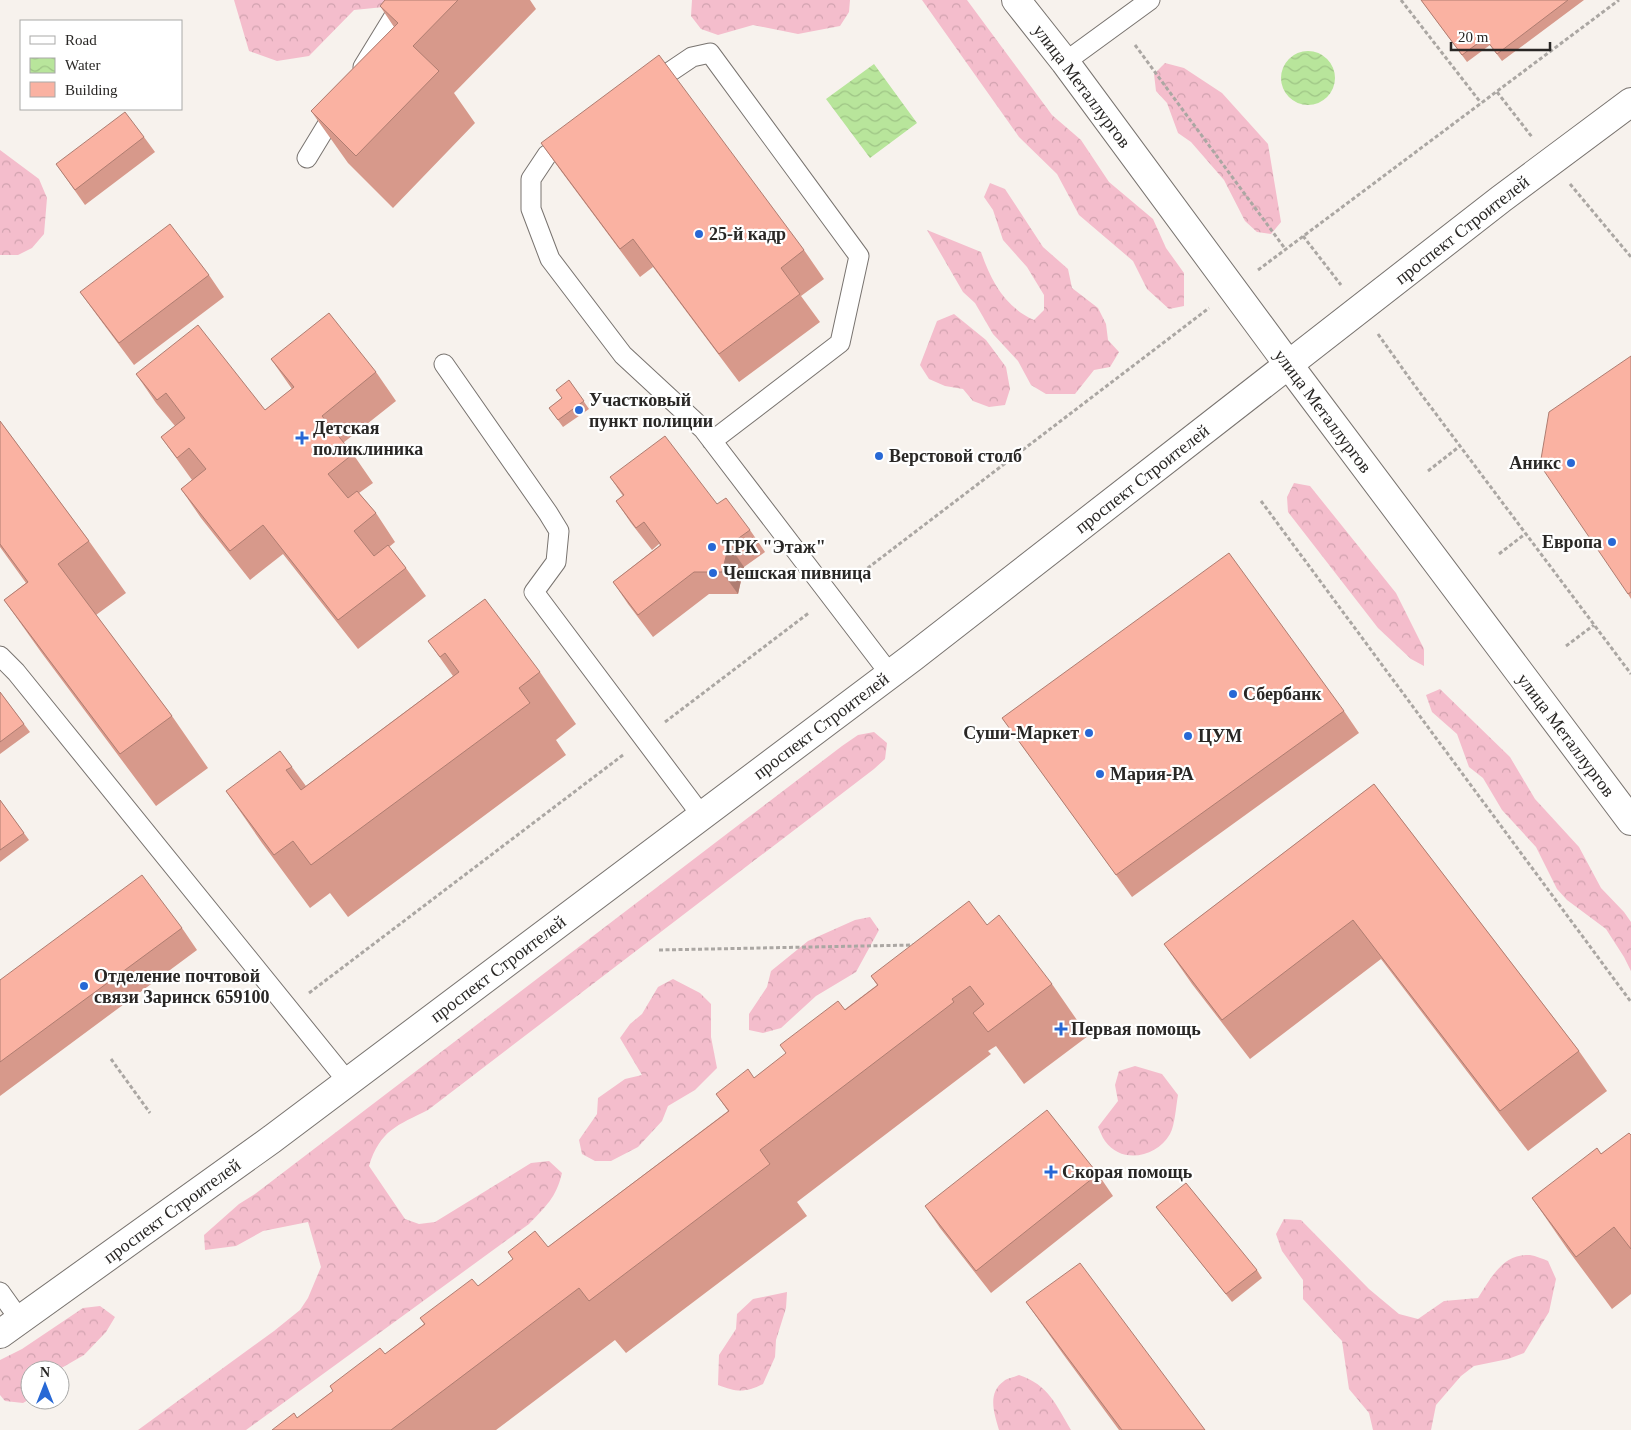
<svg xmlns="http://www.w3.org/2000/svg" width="1631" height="1430" font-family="'Times New Roman',serif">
<defs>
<pattern id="forest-crowns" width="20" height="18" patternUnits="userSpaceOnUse" patternTransform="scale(1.25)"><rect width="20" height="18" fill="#f4bdcc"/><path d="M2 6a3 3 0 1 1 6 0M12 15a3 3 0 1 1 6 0" fill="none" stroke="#d1a2af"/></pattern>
<pattern id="water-waves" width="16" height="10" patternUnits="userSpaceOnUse" patternTransform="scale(1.25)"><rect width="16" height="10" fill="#b8e59b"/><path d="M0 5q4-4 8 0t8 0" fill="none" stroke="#9ec485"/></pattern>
</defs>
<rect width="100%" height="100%" fill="#f7f2ed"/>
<path fill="url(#forest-crowns)" d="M 234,0 L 387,0 L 384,7 L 354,10 L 309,56 L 277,61 L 249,51 Z
M 692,0 L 850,0 L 849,12 L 840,26 L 798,34 L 753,25 L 718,35 L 701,29 L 691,16 Z
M 922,0 L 967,0 L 1052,115 L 1081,140 L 1109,182 L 1153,219 L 1166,248 L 1184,273 L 1184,306 L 1169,309 L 1147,289 L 1133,261 L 1079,215 L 1057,174 L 1019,137 Z
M 1165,63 L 1184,68 L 1222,93 L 1268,144 L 1281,222 L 1271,234 L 1257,232 L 1245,221 L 1224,180 L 1191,142 L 1178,133 L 1167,103 L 1156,91 L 1154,74 Z
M 0,150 L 39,179 L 47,198 L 44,234 L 32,248 L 18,255 L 0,255 Z
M 990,183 L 1005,189 L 1043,247 L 1068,269 L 1072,288 L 1098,308 L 1106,324 L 1108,340 L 1119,352 L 1110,367 L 1094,370 L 1075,394 L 1046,394 L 1031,385 L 1018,361 L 993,334 L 975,303 L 963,292 L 927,230 L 981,252 C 991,281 1005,307 1034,320 L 1044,310 L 1044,295 L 1027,267 L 1003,240 L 993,210 L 984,197 Z
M 954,314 L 986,340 L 1006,367 L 1010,389 L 1005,405 L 989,407 L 973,401 L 963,389 L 945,386 L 929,379 L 920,365 L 937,321 Z
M 1294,483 L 1310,486 L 1396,593 L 1424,649 L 1424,666 L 1411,659 L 1378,628 L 1288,512 L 1287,497 Z
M 1440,689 L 1510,757 L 1535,799 L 1579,847 L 1601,888 L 1624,912 L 1631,922 L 1631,971 L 1624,957 L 1606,929 L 1567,900 L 1557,889 L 1536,847 L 1502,810 L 1483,778 L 1469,767 L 1457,734 L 1432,712 L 1426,695 Z
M 874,732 L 887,743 L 885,759 L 874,769 L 428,1110 C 398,1125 380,1130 369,1166 L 405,1219 L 419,1224 L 435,1222 L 531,1163 L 549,1161 L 562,1173 C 556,1198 546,1206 529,1224 L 246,1430 L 138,1430 L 274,1331 L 300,1310 L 308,1298 L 321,1267 L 308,1222 L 263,1231 L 236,1246 L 205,1250 L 204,1235 L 239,1204 L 255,1194 L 842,746 L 858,735 Z
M 870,917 L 879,930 L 856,972 L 816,996 L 781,1028 L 763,1033 L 749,1030 L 749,1014 L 767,987 L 771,971 L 808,941 L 855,920 Z
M 673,979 L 700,993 L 711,1004 L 711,1037 L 717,1068 L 695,1090 L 668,1106 L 662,1121 L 638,1147 L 611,1161 L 595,1161 L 582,1154 L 579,1140 L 597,1114 L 598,1098 L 625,1079 L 642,1075 L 620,1038 L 630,1024 L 642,1014 L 658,987 Z
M 1135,1066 L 1162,1074 L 1178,1095 C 1176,1106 1175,1125 1170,1134 C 1157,1157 1122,1165 1105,1141 C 1102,1137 1100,1131 1098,1127 L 1118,1101 L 1115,1085 L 1119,1071 Z
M 1284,1219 L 1301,1220 L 1369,1289 L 1399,1314 L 1418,1319 L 1444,1301 L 1478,1298 C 1491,1278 1503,1253 1530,1255 C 1536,1256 1543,1259 1548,1261 L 1556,1279 L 1549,1312 L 1524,1353 L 1508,1359 L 1474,1366 L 1461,1376 L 1436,1405 L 1431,1430 L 1373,1430 L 1369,1413 L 1349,1389 L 1342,1341 L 1303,1299 L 1303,1280 L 1282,1251 L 1276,1234 Z
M 787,1292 L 786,1308 L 776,1340 L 775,1357 L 763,1384 C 745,1393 736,1392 718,1385 L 719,1355 L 736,1329 L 737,1314 L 753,1299 Z
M 100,1306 L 115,1317 L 106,1332 L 84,1355 L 58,1370 L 30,1370 L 30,1399 L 23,1403 L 5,1401 L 0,1395 L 0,1360 L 22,1349 L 83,1308 Z
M 1019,1375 C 1049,1385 1056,1405 1071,1430 L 999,1430 C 994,1413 987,1393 1004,1381 C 1007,1378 1015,1377 1019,1375 Z"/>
<path fill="url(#water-waves)" d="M1281 78a27 27 0 1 1 54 0a27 27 0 1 1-54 0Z
M 874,64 L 917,123 L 870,158 L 826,99 Z"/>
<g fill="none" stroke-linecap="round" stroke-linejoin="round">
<g stroke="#78736f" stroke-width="21">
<path id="service" d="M 1065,62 L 1150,0
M 363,67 L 404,0
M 649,86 L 692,57 L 710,53 L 859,256 L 840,343 L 712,441
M 568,140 L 547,155 L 531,179 L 531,209 L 550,259 L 623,355 L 703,429 L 890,674
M 307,158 L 338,107
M 444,364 L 548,513 L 559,531 L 556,562 L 534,592 L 702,816
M 0,656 L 16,672 L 348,1082
M 0,1292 L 20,1320"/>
</g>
<g stroke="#78736f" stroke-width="30">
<path id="minor" d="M 1016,0 L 1065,62 L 1288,364 L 1631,821"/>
</g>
<g stroke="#78736f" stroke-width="30">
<path id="tertiary" d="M 0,1334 L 272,1139 L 913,657 L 1501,199 L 1631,102"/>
</g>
<path stroke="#aba7a3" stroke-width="3" stroke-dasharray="4 2.5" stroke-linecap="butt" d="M 1401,0 L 1481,103
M 1135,45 L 1286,250
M 1497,92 L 1532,137
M 1570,184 L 1631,257
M 1303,236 L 1341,285
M 1258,270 L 1619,0
M 1378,334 L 1415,386 L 1631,674
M 1428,471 L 1460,446
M 1261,501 L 1631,1002
M 1499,554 L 1525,534
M 852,580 L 1209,308
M 1566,646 L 1594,625
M 665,722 L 810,612
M 659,950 L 913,945
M 309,993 L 623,755
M 111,1059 L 150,1113"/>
<use href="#service" stroke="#fff" stroke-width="19"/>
<use href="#minor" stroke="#fff" stroke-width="28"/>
<use href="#tertiary" stroke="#fff" stroke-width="28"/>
</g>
<path fill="#d7998b" d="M 385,0 L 530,0 L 536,9 L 454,93 L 475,123 L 393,208 L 348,163 L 311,111 L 394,27 L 380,6 Z
M 1421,0 L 1584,0 L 1502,61 L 1490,45 L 1467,62 Z
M 144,137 L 155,152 L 85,205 L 56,164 Z
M 541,143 L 804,250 L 824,279 L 801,296 L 820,322 L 739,382 L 653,267 L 640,277 L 561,171 Z
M 209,275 L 224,297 L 134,365 L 96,314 L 80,292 Z
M 1631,356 L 1631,599 L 1628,594 Z
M 271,359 L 376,372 L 396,401 L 343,443 L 353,454 L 373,483 L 359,493 L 376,513 L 395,542 L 389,547 L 406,568 L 426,596 L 358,649 L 283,554 L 250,580 L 201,518 L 181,489 L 192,480 L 161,437 L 175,426 L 156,403 L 136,374 L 265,410 L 292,389 Z
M 569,380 L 589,409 L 563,427 L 549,408 L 562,398 Z
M 0,421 L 89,541 L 126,593 L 96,615 L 172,716 L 208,768 L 156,806 L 41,652 L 4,600 L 26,583 L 0,547 Z
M 610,477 L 717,504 L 750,530 L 765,552 L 744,567 L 738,594 L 709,594 L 653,637 L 628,604 L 613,582 L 660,545 L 659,544 L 652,550 L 631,523 L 616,501 L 623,496 Z
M 428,641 L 540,672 L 576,724 L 556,740 L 566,755 L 348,917 L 330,893 L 310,908 L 262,843 L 226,791 L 292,767 L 306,786 L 453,676 Z
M 0,692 L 30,732 L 0,754 Z
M 1344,711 L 1359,733 L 1132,897 L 1002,718 Z
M 1374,784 L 1579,1051 L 1607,1091 L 1528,1151 L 1381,959 L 1250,1059 L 1192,984 L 1164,944 Z
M 0,800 L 29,840 L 0,862 Z
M 987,925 L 1052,984 L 1088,1036 L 1024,1084 L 996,1046 L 988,1051 L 991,1054 L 797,1202 L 807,1216 L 626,1353 L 615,1340 L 496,1430 L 272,1430 L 297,1418 L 333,1391 L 330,1386 L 385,1354 L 424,1324 L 420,1318 L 478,1286 L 513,1259 L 508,1252 L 548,1247 L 728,1111 L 716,1094 L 754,1078 L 877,985 L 871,976 Z
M 182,928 L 197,950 L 0,1096 L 0,980 Z
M 1631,1135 L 1631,1294 L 1612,1309 L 1568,1250 L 1532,1198 Z
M 1098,1174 L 1113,1196 L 991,1293 L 940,1228 L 925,1206 Z
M 1156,1207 L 1257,1270 L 1262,1278 L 1232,1302 Z
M 1026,1302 L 1205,1430 L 1119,1430 L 1063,1354 Z"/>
<path fill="#af7d71" d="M 729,545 L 744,567 L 738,594 L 722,572 Z"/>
<path fill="#fab2a2" stroke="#af7d71" d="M 385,0 L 458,0 L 413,46 L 439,71 L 356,156 L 311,111 L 398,23 L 380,6 Z
M 1421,0 L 1568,0 L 1497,54 L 1485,38 L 1462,55 Z
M 659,55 L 804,250 L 781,268 L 800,294 L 719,354 L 633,239 L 620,249 L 541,143 Z
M 125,112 L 144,137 L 75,190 L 56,164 Z
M 170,224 L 209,275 L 119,343 L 80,292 Z
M 329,313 L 376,372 L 322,416 L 353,454 L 328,474 L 348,498 L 357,491 L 376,513 L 354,531 L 374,556 L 388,545 L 406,568 L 338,620 L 263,525 L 230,551 L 181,489 L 206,469 L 189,448 L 177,458 L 161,437 L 185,418 L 166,393 L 157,400 L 136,374 L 198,325 L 265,410 L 294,387 L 271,359 Z
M 1631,356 L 1631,592 L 1628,594 L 1540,465 L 1549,412 Z
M 569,380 L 584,401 L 558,420 L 549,408 L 562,398 L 556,390 Z
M 0,421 L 89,541 L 58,564 L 172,716 L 120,754 L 4,600 L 28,582 L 0,544 Z
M 665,436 L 717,504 L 726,498 L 750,530 L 729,545 L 722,572 L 694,572 L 638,615 L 613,582 L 661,545 L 644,522 L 636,528 L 616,501 L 624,495 L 610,477 Z
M 1229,553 L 1344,711 L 1116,875 L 1002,718 Z
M 485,599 L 540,672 L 519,688 L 530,703 L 311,865 L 293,841 L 274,855 L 226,791 L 280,751 L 292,767 L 286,770 L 301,790 L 459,672 L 445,653 L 440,657 L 428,641 Z
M 0,692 L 24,724 L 0,742 Z
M 1374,784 L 1579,1051 L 1500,1111 L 1353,920 L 1222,1020 L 1164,944 Z
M 0,800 L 24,833 L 0,850 Z
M 142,875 L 182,928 L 0,1062 L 0,980 Z
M 969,901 L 987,925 L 999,915 L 1052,984 L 988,1032 L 973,1013 L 984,1004 L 970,986 L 952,999 L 954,1002 L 760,1150 L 770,1164 L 589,1301 L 579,1288 L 391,1430 L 272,1430 L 294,1413 L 297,1418 L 333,1391 L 330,1386 L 380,1348 L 385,1354 L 425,1324 L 420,1318 L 472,1279 L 478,1286 L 513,1259 L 508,1252 L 535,1231 L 548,1247 L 729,1111 L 716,1094 L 748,1069 L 754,1078 L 786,1053 L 780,1045 L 838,1001 L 845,1010 L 878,985 L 871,976 Z
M 1047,1110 L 1098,1174 L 976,1271 L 925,1206 Z
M 1629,1133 L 1631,1135 L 1631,1249 L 1614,1227 L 1576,1257 L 1532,1198 L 1597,1148 L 1601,1154 Z
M 1186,1183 L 1257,1270 L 1226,1294 L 1156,1207 Z
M 1080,1263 L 1205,1430 L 1122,1430 L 1026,1302 Z"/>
<g fill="#2768d5" stroke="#fff" stroke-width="2">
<circle cx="699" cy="234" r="5"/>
<circle cx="579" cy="410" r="5"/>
<path d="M299.5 430.5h5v5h5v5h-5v5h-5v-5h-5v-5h5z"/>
<circle cx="879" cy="456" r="5"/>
<circle cx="1571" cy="463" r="5"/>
<circle cx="1612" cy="542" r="5"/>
<circle cx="712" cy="547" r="5"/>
<circle cx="713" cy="573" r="5"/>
<circle cx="1233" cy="694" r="5"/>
<circle cx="1089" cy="733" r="5"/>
<circle cx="1188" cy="736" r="5"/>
<circle cx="1100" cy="774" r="5"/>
<circle cx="84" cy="986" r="5"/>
<path d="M1058.5 1021.5h5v5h5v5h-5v5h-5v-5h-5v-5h5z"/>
<path d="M1048.5 1164.5h5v5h5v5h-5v5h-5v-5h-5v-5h5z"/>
</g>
<g text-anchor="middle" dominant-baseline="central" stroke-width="4.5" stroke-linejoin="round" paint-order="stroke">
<g font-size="18" fill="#292725" stroke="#fff">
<text transform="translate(1082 86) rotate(53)">улица Металлургов</text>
<text transform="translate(1462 230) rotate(-38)">проспект Строителей</text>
<text transform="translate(1323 411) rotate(53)">улица Металлургов</text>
<text transform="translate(1142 479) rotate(-38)">проспект Строителей</text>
<text transform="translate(821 726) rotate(-37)">проспект Строителей</text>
<text transform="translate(1566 735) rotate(53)">улица Металлургов</text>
<text transform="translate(498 969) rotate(-37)">проспект Строителей</text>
<text transform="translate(172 1211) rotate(-36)">проспект Строителей</text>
</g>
<g font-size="18" font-weight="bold" fill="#292725" stroke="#fff" text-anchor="start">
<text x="709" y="234">25-й кадр</text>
<text x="589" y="400">Участковый<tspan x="589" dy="21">пункт полиции</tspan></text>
<text x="313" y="428">Детская<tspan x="313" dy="21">поликлиника</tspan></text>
<text x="889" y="456">Верстовой столб</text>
<text x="1561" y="463" text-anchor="end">Аникс</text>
<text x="1602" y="542" text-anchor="end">Европа</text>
<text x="722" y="547">ТРК "Этаж"</text>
<text x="723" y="573">Чешская пивница</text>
<text x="1243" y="694">Сбербанк</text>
<text x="1079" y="733" text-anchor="end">Суши-Маркет</text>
<text x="1198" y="736">ЦУМ</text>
<text x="1110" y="774">Мария-РА</text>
<text x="94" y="976">Отделение почтовой<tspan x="94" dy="21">связи Заринск 659100</tspan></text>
<text x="1071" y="1029">Первая помощь</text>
<text x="1062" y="1172">Скорая помощь</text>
</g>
</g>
<rect x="20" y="20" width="162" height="90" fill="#ffffff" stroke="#a9a9a8"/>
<rect x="30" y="36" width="25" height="8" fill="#ffffff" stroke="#a9a9a8"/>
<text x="65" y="45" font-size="15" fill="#292725">Road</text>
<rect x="30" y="58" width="25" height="15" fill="url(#water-waves)" stroke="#a9a9a8"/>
<text x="65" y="70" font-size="15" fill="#292725">Water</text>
<rect x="30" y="82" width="25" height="15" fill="#fab2a2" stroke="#a9a9a8"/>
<text x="65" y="95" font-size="15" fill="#292725">Building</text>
<g transform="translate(45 1385)"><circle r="24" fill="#ffffff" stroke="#a9a9a8"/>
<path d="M0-4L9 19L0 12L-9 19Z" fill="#2768d5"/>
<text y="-8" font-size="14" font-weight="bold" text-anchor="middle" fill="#292725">N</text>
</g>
<path d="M1451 42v8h99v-8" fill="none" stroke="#292725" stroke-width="2.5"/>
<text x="1458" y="42" font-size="15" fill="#292725" stroke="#ffffff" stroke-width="4" paint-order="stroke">20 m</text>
</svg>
